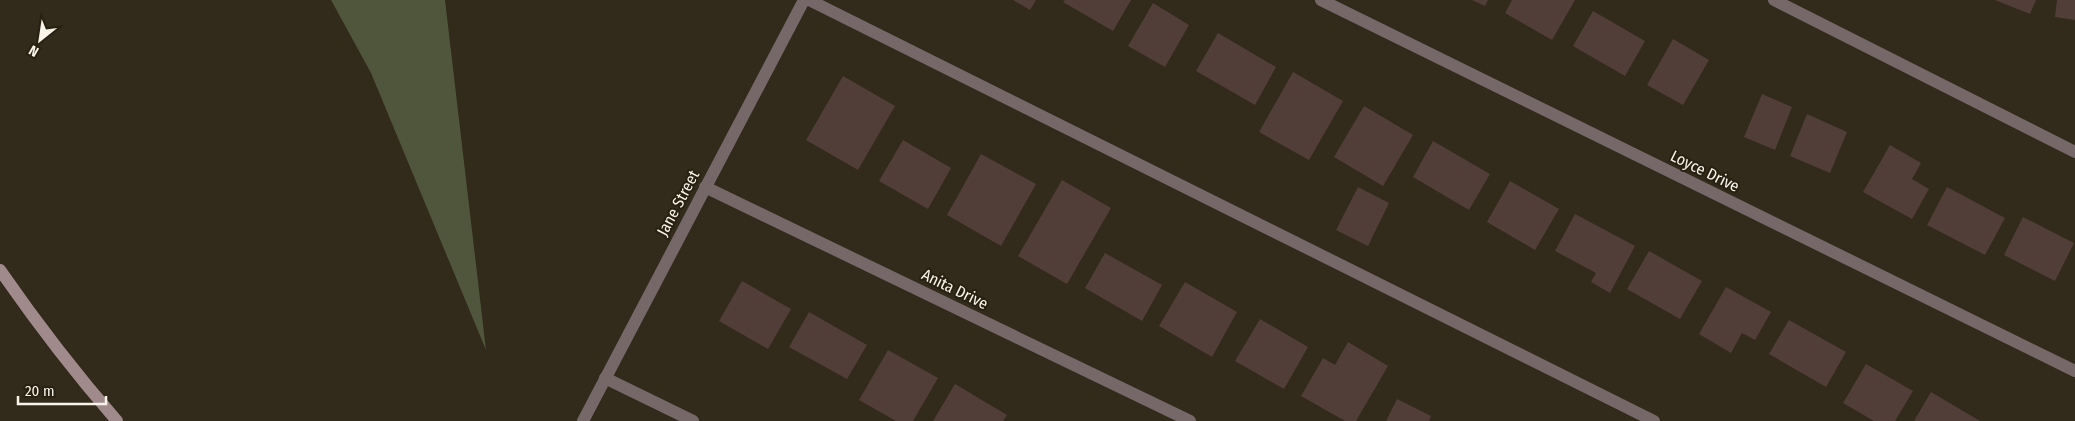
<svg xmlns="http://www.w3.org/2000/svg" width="2075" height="421" font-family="'Fira Sans Condensed',sans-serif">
<rect width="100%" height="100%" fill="#322a1a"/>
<path fill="#50563c" d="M 331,0 L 445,0 L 486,350 L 371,73 Z"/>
<path fill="#523e39" d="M 1013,0 L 1036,0 L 1030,10 Z
M 1065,0 L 1131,0 L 1113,31 L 1063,2 Z
M 1472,0 L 1488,0 L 1485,6 Z
M 1512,0 L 1575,0 L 1552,40 L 1505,13 Z
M 1995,0 L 2036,0 L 2030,14 Z
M 2057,0 L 2075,0 L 2075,20 L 2055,17 Z
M 1153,3 L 1189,25 L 1165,67 L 1128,46 Z
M 1593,11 L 1645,41 L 1625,76 L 1573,46 Z
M 1218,33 L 1276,67 L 1255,105 L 1196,71 Z
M 1673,39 L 1709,60 L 1683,105 L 1647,85 Z
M 1293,72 L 1343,101 L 1309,160 L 1259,132 Z
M 843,76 L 895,106 L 858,170 L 806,140 Z
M 1762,94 L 1792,107 L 1775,150 L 1744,137 Z
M 1364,106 L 1413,135 L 1383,186 L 1334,157 Z
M 1807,114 L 1847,132 L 1830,173 L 1790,156 Z
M 903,140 L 951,168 L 928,209 L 879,181 Z
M 1433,141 L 1490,174 L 1469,210 L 1413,177 Z
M 1890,145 L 1921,163 L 1912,179 L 1929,189 L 1912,219 L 1863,192 Z
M 981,154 L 1036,184 L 1001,246 L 947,215 Z
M 1062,180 L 1111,208 L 1067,284 L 1018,256 Z
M 1510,181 L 1559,209 L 1535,250 L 1487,222 Z
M 1358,187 L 1389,203 L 1368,246 L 1336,230 Z
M 1947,187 L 2005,218 L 1985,255 L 1927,225 Z
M 1575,214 L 1635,246 L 1610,293 L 1591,282 L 1596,273 L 1555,251 Z
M 2023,217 L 2074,243 L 2055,281 L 2004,255 Z
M 1649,251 L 1702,281 L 1680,319 L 1627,289 Z
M 1105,253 L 1162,285 L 1142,321 L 1085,288 Z
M 742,281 L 791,309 L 768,349 L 719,321 Z
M 1185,282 L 1237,312 L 1212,357 L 1159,326 Z
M 1726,287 L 1771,312 L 1755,340 L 1742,333 L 1731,353 L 1699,334 Z
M 809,312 L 867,345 L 847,379 L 789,347 Z
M 1260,319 L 1308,347 L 1284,389 L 1235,361 Z
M 1789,320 L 1846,352 L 1826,387 L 1769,354 Z
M 1348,342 L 1388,366 L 1356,421 L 1345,421 L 1301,396 L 1323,358 L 1335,365 Z
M 888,350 L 938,378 L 913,421 L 896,421 L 859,400 Z
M 1866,364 L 1913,391 L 1895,421 L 1874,421 L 1843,403 Z
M 955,384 L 1007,415 L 1003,421 L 933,421 Z
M 1931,392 L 1980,421 L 1914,421 Z
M 1397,399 L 1431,416 L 1429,421 L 1386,421 Z"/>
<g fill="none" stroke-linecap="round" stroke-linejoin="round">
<path stroke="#766869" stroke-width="12" d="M 809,0 L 1654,421
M 1774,0 L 2075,152
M 605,378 L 693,421"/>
<path stroke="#766869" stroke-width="12" d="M 1321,0 L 2075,371
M 705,187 L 1190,421"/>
<path stroke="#766869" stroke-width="12" d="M 583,421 L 804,0"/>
<path stroke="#a18a8c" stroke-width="12" d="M 0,270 C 36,322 75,373 117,421"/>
</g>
<g text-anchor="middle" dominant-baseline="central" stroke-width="4" stroke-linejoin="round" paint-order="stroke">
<g font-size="16" fill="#f9f4ea" stroke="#282011">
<text transform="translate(1705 171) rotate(26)">Loyce Drive</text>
<text transform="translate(678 203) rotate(-62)">Jane Street</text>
<text transform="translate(955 289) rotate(26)">Anita Drive</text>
</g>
</g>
<g transform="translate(40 40) rotate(210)" stroke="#282011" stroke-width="4" paint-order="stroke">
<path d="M0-4L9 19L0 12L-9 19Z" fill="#f9f4ea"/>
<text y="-8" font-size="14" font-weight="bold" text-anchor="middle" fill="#f9f4ea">N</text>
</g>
<path d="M18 396v8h88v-8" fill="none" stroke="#f9f4ea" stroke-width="2.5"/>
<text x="25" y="396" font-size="15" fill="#f9f4ea" stroke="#282011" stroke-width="4" paint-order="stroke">20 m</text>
</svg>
